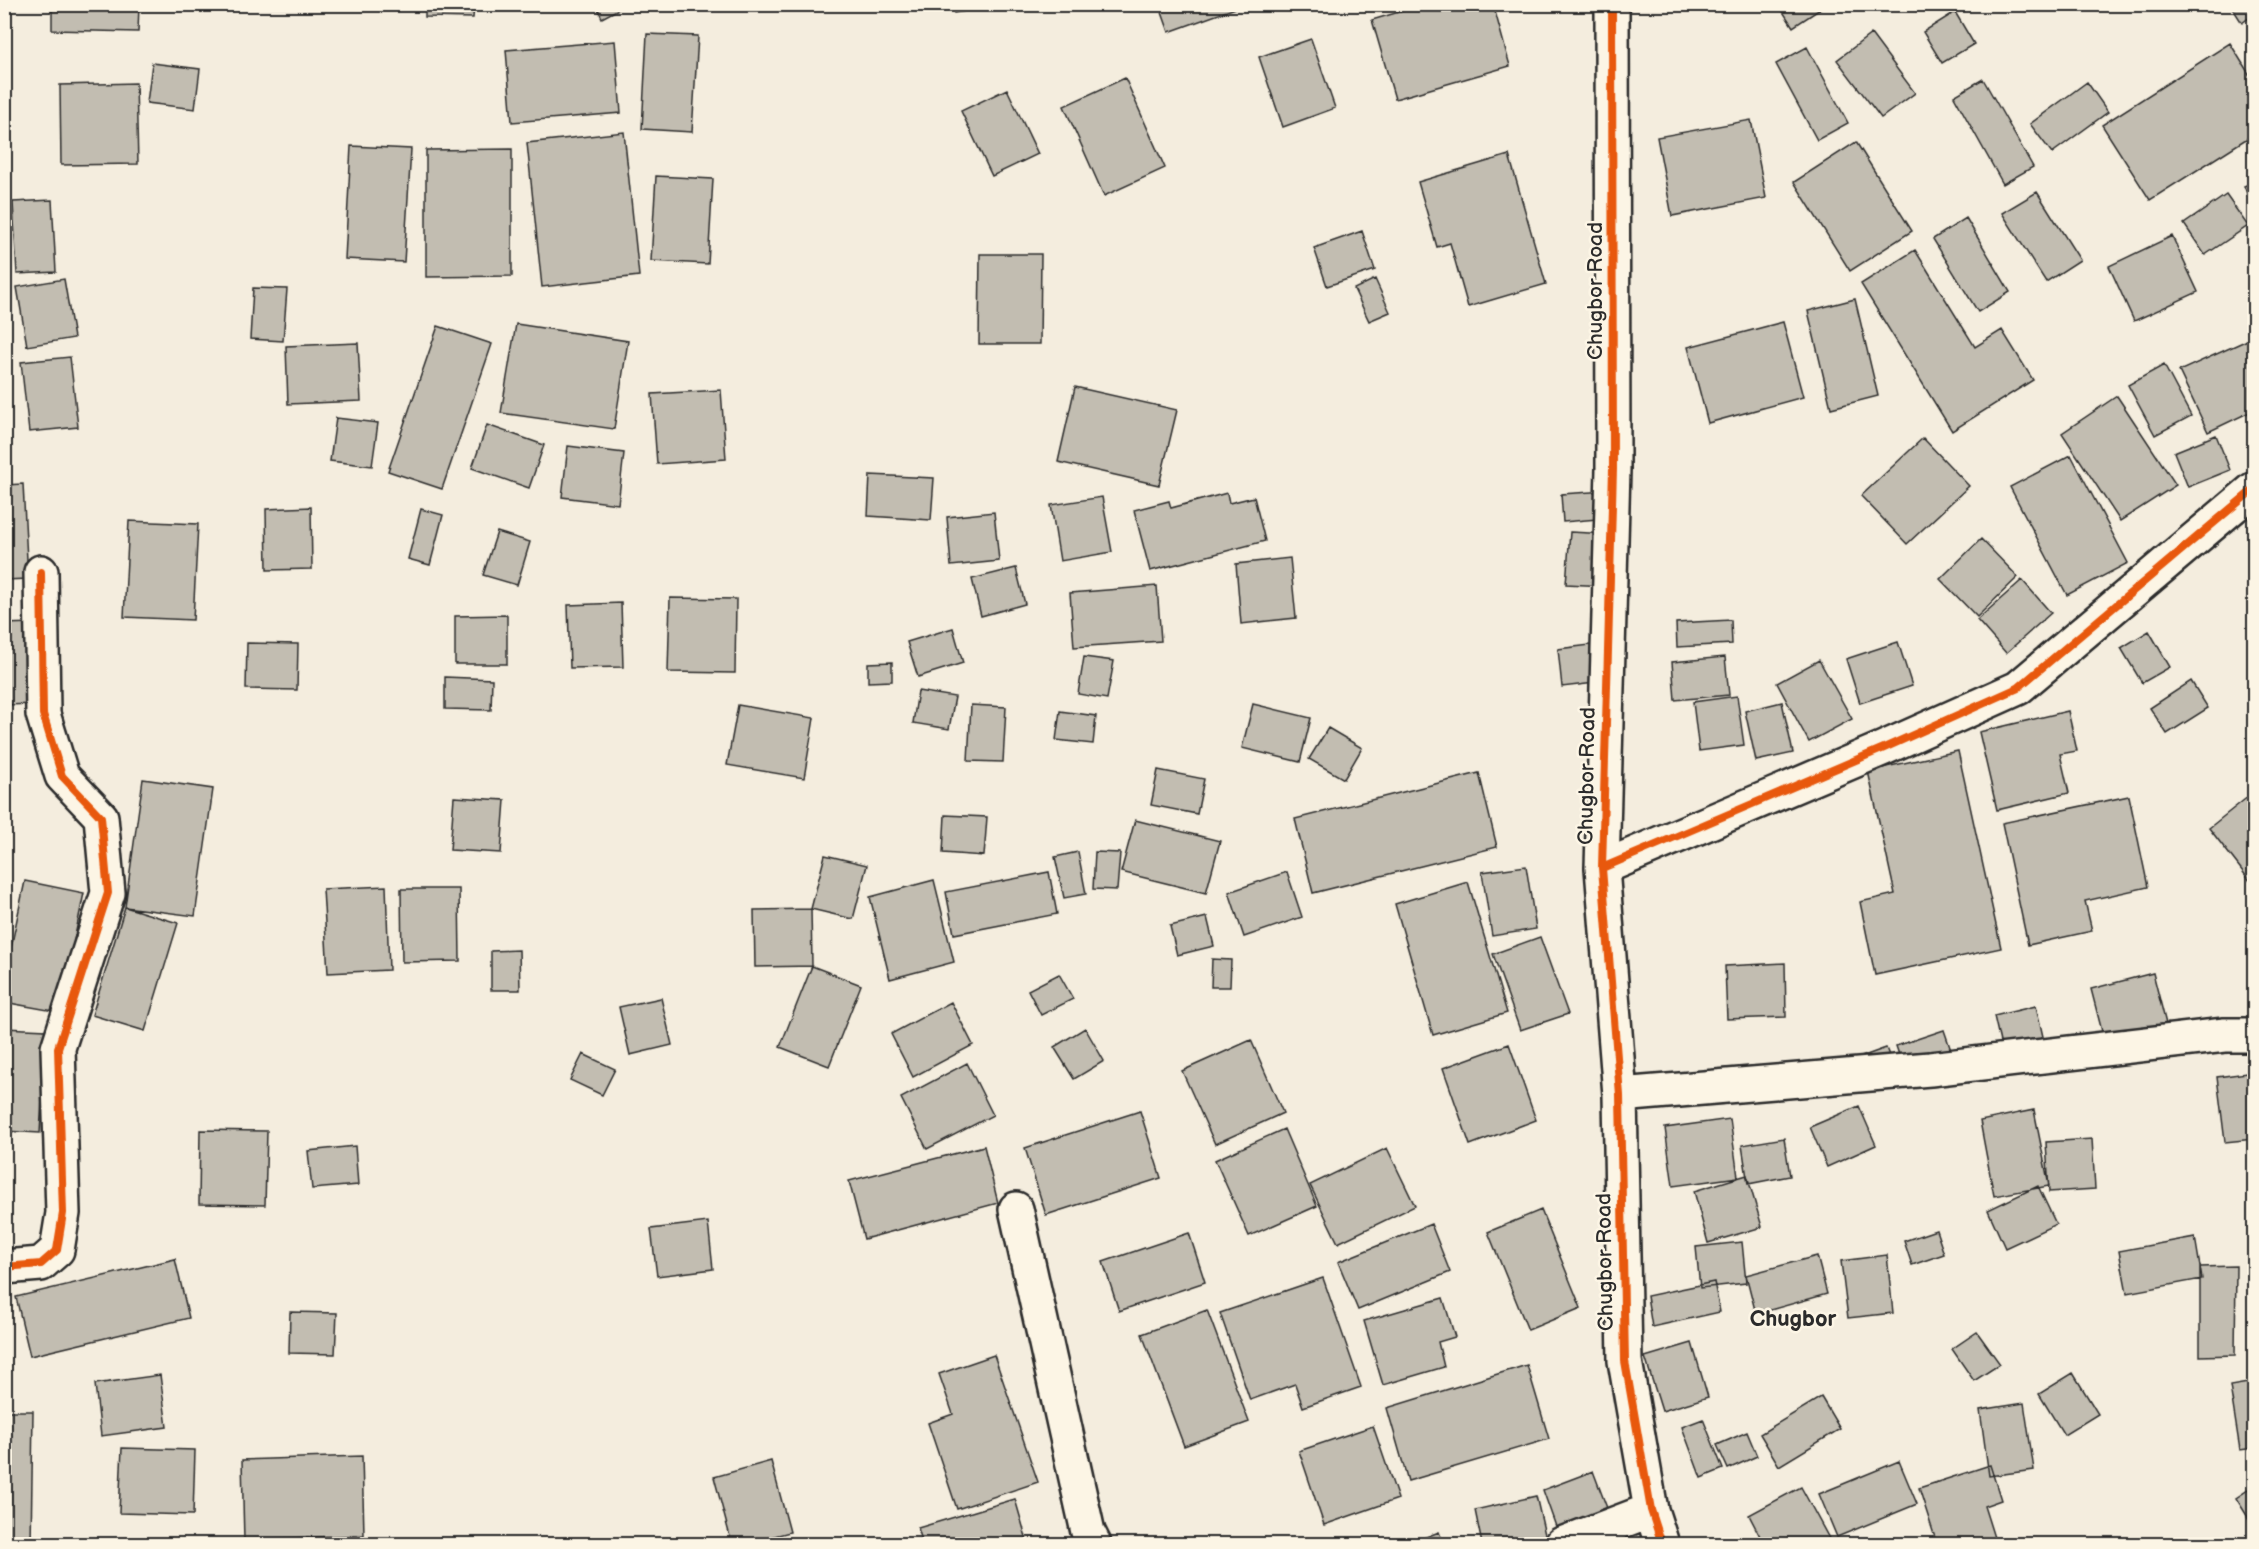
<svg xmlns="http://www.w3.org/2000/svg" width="2259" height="1549" font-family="'Balsamiq Sans',sans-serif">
<rect width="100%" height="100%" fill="#f4edde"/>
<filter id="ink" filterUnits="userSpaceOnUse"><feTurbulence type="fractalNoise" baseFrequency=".0167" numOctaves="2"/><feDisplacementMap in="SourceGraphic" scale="12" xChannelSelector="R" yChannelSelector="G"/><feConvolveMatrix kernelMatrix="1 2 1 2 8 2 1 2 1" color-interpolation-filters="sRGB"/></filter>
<g filter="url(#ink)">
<path fill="#c2bdb1" stroke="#2b2b2b" stroke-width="1.5" d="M 52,4 L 139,4 L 138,32 L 52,30 Z
M 425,4 L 474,4 L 473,18 L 425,17 Z
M 596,4 L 628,4 L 602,18 Z
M 952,4 L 1006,4 L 1006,5 L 954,13 Z
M 1159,4 L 1244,4 L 1244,5 L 1169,32 Z
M 1426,4 L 1493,4 L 1510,66 L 1395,99 L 1372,20 Z
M 1778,4 L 1828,4 L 1793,27 Z
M 2230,4 L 2254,4 L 2254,14 L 2242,23 Z
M 1955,12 L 1974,44 L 1942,63 L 1923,32 Z
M 647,34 L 698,36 L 692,132 L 642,129 Z
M 1871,34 L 1915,93 L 1881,118 L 1837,60 Z
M 1311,39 L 1335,108 L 1283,127 L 1259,57 Z
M 615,41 L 621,113 L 512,122 L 506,50 Z
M 2230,43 L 2254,82 L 2254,134 L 2150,200 L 2102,125 Z
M 1807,47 L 1848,123 L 1817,140 L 1776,64 Z
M 152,63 L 200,69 L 195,109 L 147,103 Z
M 1125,78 L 1165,168 L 1104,196 L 1064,106 Z
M 1983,79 L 2033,167 L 2003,184 L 1954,96 Z
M 2087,82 L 2108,112 L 2052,153 L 2030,124 Z
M 136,83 L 138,164 L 61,165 L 60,85 Z
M 1007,89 L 1038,154 L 992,176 L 961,111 Z
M 1751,120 L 1766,198 L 1672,216 L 1657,137 Z
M 624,132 L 639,276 L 542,287 L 527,143 Z
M 1856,142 L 1912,231 L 1850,271 L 1794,182 Z
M 351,146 L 411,149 L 404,262 L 345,259 Z
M 512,149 L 512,276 L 426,277 L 426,150 Z
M 1509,155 L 1546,284 L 1468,307 L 1450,243 L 1437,247 L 1418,182 Z
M 656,176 L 713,179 L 708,264 L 651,261 Z
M 2254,182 L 2254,211 L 2244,186 Z
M 2037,192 L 2080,260 L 2046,282 L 2002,213 Z
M 2226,195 L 2248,226 L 2205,255 L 2184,224 Z
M 52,200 L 56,272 L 17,274 L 13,202 Z
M 1966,218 L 2010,292 L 1978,312 L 1933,239 Z
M 1362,231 L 1375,270 L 1327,286 L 1314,248 Z
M 2172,236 L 2198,292 L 2134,321 L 2109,266 Z
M 1915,250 L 1975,347 L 2002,330 L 2033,380 L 1952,431 L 1861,284 Z
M 980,254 L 1041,254 L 1040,344 L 979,344 Z
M 64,279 L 74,338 L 27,346 L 17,287 Z
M 1375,279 L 1390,312 L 1369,321 L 1354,289 Z
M 253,288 L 287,289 L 283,341 L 250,339 Z
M 1855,299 L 1878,396 L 1831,408 L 1808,311 Z
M 1783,322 L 1803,397 L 1708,423 L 1688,347 Z
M 516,324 L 628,341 L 614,429 L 501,413 Z
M 438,326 L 492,344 L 442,489 L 388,471 Z
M 2254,337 L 2254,410 L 2208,432 L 2179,371 Z
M 358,343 L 361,401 L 288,404 L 286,346 Z
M 70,357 L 78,427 L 29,432 L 21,362 Z
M 2164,365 L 2191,416 L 2155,435 L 2128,385 Z
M 1075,387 L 1177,410 L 1159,485 L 1058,462 Z
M 721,390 L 726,459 L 657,464 L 652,394 Z
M 2117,396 L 2176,485 L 2120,521 L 2062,433 Z
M 336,418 L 378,423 L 372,466 L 330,461 Z
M 487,425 L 544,445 L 529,488 L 472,468 Z
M 2216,435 L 2230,470 L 2188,487 L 2174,452 Z
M 1923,438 L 1969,486 L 1907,544 L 1861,496 Z
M 568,446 L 624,453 L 618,504 L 562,497 Z
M 2071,455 L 2128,563 L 2067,595 L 2010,487 Z
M 870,475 L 934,478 L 931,520 L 868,516 Z
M 23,484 L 28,579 L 4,580 L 4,485 Z
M 1607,491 L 1609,518 L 1563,522 L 1561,494 Z
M 1227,493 L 1229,503 L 1254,497 L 1265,541 L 1150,571 L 1134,510 L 1169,501 L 1171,508 Z
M 1102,497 L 1112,552 L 1060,561 L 1051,505 Z
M 311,507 L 312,569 L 267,570 L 266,509 Z
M 421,509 L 443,515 L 430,565 L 408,559 Z
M 994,512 L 999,561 L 951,566 L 947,517 Z
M 129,521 L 198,524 L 193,620 L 124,617 Z
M 497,532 L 530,542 L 517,585 L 483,575 Z
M 1570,532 L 1608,534 L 1605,586 L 1566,584 Z
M 1981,539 L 2018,577 L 1977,617 L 1940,579 Z
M 1290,558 L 1296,618 L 1241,624 L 1236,564 Z
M 1016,568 L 1025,604 L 981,616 L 972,579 Z
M 2022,580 L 2051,613 L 2006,653 L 1977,620 Z
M 1157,586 L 1161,641 L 1074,647 L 1070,593 Z
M 670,598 L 736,599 L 735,673 L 668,672 Z
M 621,603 L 623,667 L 570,668 L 568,605 Z
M 507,615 L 507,664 L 455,664 L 455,616 Z
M 1731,620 L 1732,644 L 1677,647 L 1676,623 Z
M 33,623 L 36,704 L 4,705 L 4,624 Z
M 953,628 L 963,663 L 918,677 L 907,642 Z
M 2149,631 L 2170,667 L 2142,683 L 2121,648 Z
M 1898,642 L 1912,686 L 1860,703 L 1846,659 Z
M 247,643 L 298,644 L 297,690 L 246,689 Z
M 1598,644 L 1603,682 L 1562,687 L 1558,649 Z
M 1084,657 L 1114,661 L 1107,699 L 1078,694 Z
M 1725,657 L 1729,695 L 1675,700 L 1672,662 Z
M 1819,660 L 1852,719 L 1809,742 L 1777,683 Z
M 892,662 L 892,681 L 868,682 L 868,663 Z
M 445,677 L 492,679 L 491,710 L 445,709 Z
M 2191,681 L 2208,708 L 2167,734 L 2150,708 Z
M 918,691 L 955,697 L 949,729 L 913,723 Z
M 1737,696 L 1744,745 L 1699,751 L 1693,702 Z
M 1782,702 L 1793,753 L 1756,761 L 1745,711 Z
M 1253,704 L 1311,718 L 1300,762 L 1242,748 Z
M 738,705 L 814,718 L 804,778 L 727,765 Z
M 971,705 L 1006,707 L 1003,762 L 968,761 Z
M 1060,711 L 1096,716 L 1093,744 L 1056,740 Z
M 2068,711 L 2077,751 L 2060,754 L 2069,793 L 1997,810 L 1979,732 Z
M 1328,728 L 1362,748 L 1344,779 L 1309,759 Z
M 1958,751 L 2001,948 L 1875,975 L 1860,902 L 1895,894 L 1868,771 Z
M 1158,770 L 1204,779 L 1197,814 L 1151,805 Z
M 1479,773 L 1497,847 L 1313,893 L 1295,819 Z
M 143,779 L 213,789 L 195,916 L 125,907 Z
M 2254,792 L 2254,886 L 2209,828 Z
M 2129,796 L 2148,887 L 2085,901 L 2092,931 L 2028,945 L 2002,823 Z
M 454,797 L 505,800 L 501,853 L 450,850 Z
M 945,815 L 987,817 L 984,856 L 943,853 Z
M 1135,820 L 1220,841 L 1206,893 L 1121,872 Z
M 1078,852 L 1086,894 L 1064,898 L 1055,857 Z
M 1095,852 L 1120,853 L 1117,890 L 1093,889 Z
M 825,855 L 867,865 L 853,919 L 811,909 Z
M 1526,866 L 1536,929 L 1492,936 L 1482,872 Z
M 1049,872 L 1057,914 L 954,934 L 946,892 Z
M 1287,872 L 1302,917 L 1244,937 L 1229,892 Z
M 934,880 L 954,962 L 890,979 L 870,897 Z
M 25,881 L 84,893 L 59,1012 L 4,1002 L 4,981 Z
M 1468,882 L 1507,1013 L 1433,1035 L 1395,904 Z
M 386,886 L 389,970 L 328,973 L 323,889 Z
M 401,889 L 459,889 L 460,961 L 402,962 Z
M 125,907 L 178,923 L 145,1031 L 92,1015 Z
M 811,909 L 812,966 L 755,967 L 754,910 Z
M 1207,917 L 1214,946 L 1177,955 L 1170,926 Z
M 1540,937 L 1568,1014 L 1520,1030 L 1493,954 Z
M 519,950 L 520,990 L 491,990 L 491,951 Z
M 1212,959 L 1231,960 L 1230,987 L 1211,987 Z
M 1785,963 L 1786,1017 L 1727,1019 L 1725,966 Z
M 812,966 L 861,985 L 829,1066 L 780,1047 Z
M 2153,973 L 2166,1024 L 2104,1039 L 2091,989 Z
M 1059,974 L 1073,999 L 1041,1015 L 1028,990 Z
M 661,998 L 672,1045 L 630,1055 L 619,1007 Z
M 951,1002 L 973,1045 L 913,1077 L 891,1034 Z
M 2036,1006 L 2044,1041 L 2002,1051 L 1994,1016 Z
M 4,1028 L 46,1030 L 40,1133 L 4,1131 Z
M 1085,1028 L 1104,1061 L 1074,1079 L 1054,1047 Z
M 1944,1030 L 1954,1059 L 1906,1075 L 1896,1046 Z
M 1251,1040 L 1283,1113 L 1215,1144 L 1182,1071 Z
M 1509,1044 L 1536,1120 L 1470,1145 L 1443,1068 Z
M 1886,1048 L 1897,1075 L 1871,1085 L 1861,1057 Z
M 583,1054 L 615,1069 L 602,1095 L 570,1080 Z
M 967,1063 L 993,1115 L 927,1149 L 901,1098 Z
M 2254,1072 L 2254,1139 L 2225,1142 L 2217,1077 Z
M 1859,1106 L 1876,1145 L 1827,1167 L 1810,1127 Z
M 2034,1110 L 2049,1186 L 1994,1196 L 1980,1121 Z
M 1140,1111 L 1161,1178 L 1046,1215 L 1025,1148 Z
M 1730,1119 L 1738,1177 L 1673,1186 L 1665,1128 Z
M 1284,1129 L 1317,1206 L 1249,1236 L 1215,1160 Z
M 200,1130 L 267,1131 L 265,1205 L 199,1204 Z
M 1784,1138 L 1790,1176 L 1748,1184 L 1742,1145 Z
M 2092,1139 L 2095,1189 L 2049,1192 L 2046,1142 Z
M 355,1146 L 358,1185 L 312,1189 L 308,1151 Z
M 984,1146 L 998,1203 L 864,1239 L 849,1181 Z
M 1387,1148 L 1415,1206 L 1338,1243 L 1310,1185 Z
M 1747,1175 L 1762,1227 L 1708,1243 L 1694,1191 Z
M 2038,1186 L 2056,1224 L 2005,1248 L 1988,1210 Z
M 1541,1210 L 1581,1308 L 1528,1330 L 1488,1232 Z
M 708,1222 L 713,1269 L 657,1276 L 651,1229 Z
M 1431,1224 L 1450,1272 L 1358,1310 L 1338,1262 Z
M 1936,1230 L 1944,1254 L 1912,1265 L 1904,1241 Z
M 1189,1233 L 1205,1282 L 1119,1311 L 1103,1262 Z
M 2195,1237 L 2202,1279 L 2127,1293 L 2119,1251 Z
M 1742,1242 L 1746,1283 L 1700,1288 L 1696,1247 Z
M 1887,1255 L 1893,1313 L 1848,1318 L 1841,1261 Z
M 1817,1256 L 1827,1294 L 1756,1314 L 1746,1275 Z
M 175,1259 L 189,1318 L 30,1356 L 16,1297 Z
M 2236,1266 L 2235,1355 L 2200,1356 L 2200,1267 Z
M 1323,1278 L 1361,1387 L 1303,1407 L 1295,1384 L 1250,1400 L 1220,1313 Z
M 1714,1282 L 1720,1312 L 1652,1327 L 1647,1296 Z
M 1443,1298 L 1455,1337 L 1438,1342 L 1444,1367 L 1383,1385 L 1364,1321 Z
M 1207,1310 L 1249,1422 L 1184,1446 L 1142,1334 Z
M 290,1312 L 337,1313 L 335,1354 L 289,1353 Z
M 1977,1332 L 2000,1364 L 1974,1381 L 1952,1349 Z
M 1692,1343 L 1708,1397 L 1662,1411 L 1645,1357 Z
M 994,1355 L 1038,1482 L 957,1509 L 928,1423 L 953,1414 L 939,1374 Z
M 1527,1365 L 1549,1439 L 1408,1481 L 1387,1408 Z
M 2073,1373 L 2098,1414 L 2064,1435 L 2039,1394 Z
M 160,1375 L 167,1427 L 101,1436 L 95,1384 Z
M 2254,1382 L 2254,1448 L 2240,1450 L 2230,1386 Z
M 1821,1397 L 1840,1429 L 1779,1466 L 1760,1434 Z
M 2024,1403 L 2034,1470 L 1989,1476 L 1980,1410 Z
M 4,1411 L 33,1411 L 31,1544 L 4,1544 Z
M 1703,1419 L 1723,1469 L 1701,1478 L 1682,1427 Z
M 1373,1426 L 1398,1499 L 1324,1525 L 1299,1451 Z
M 1747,1432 L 1757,1456 L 1728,1469 L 1717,1445 Z
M 122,1448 L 195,1450 L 193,1515 L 119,1513 Z
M 362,1456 L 364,1535 L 244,1540 L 242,1460 Z
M 771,1461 L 790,1532 L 743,1544 L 732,1544 L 714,1477 Z
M 1899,1461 L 1917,1504 L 1837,1537 L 1819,1494 Z
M 1990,1465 L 2001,1500 L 1984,1506 L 1996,1544 L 1937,1544 L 1919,1488 Z
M 1593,1471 L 1610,1516 L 1559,1535 L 1543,1490 Z
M 2254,1486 L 2254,1527 L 2236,1498 Z
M 1801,1487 L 1832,1544 L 1764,1544 L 1749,1515 Z
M 1536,1496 L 1546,1539 L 1522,1544 L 1482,1544 L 1475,1510 Z
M 1015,1499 L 1028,1544 L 923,1544 L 918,1528 Z
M 1439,1532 L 1444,1544 L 1408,1544 Z"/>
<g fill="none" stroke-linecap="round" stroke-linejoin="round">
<g stroke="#2b2b2b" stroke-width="38">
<path id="street" d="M 1612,4 L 1613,469 L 1602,868 L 1620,1095 L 1625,1361 L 1651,1510 L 1662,1544
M 1602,868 L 1884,748 L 2018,688 L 2254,489
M 1620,1095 L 1930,1069 L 2225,1035 L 2254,1035
M 1016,1209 L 1088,1532 L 1094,1544
M 4,1267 L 41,1264 L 57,1250 L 63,1213 L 58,1048 L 108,893 L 101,817 L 62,776 L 43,714 L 41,572
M 1562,1544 L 1651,1510"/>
</g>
<use href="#street" stroke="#fcf5e5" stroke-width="33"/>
<g stroke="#fcf5e5" stroke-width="11">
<path id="cycleway" d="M 1612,4 L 1613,469 L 1602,868 L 1620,1095 L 1625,1361 L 1651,1510 L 1662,1544
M 1602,868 L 1884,748 L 2018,688 L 2254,489
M 4,1267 L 41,1264 L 57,1250 L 63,1213 L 58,1048 L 108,893 L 101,817 L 62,776 L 43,714 L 41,572"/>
</g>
<use href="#cycleway" stroke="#e8590c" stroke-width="8"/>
</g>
</g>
<g text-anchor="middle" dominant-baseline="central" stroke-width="5" stroke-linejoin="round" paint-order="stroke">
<g font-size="21" fill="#2b2b2b" stroke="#fcf5e5">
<text transform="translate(1595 291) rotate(-90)">Chugbor Road</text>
<text transform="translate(1587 776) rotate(-89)">Chugbor Road</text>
<text transform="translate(1605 1262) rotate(-91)">Chugbor Road</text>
</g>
<g font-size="22" font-weight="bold" fill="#2b2b2b" stroke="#fcf5e5">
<text x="1793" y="1319">Chugbor</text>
</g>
</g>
<rect width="2259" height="1549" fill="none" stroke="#fcf5e5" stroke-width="24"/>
<rect x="12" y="12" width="2235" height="1525" fill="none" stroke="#2b2b2b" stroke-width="2" filter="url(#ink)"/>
</svg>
